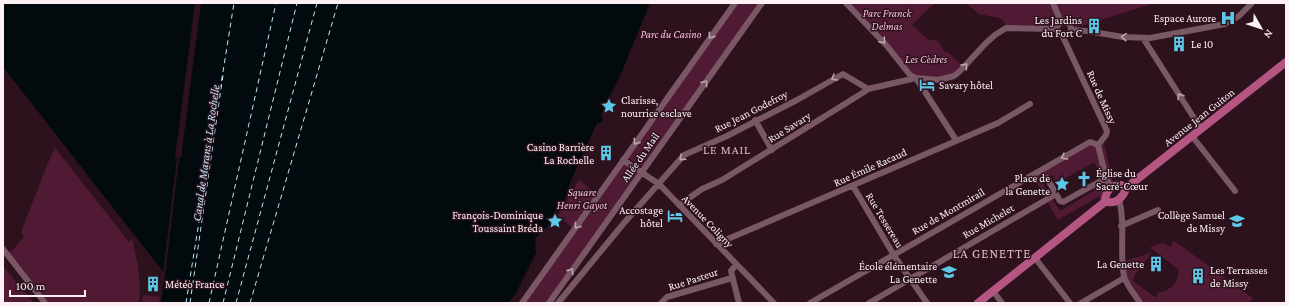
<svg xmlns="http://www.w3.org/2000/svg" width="1289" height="306" font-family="'Crimson Pro',serif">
<rect width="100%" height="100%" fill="#2d121e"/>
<path fill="#511a34" d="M 738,3 L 760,3 L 642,168 L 627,157 Z
M 849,3 L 935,3 L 912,25 L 930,41 L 932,39 L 934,41 L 936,39 L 946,53 L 948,52 L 963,67 L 952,75 L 936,78 L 919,76 L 910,71 L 885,39 Z
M 966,3 L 1155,3 L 1071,29 L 1068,24 C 1063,21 1059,22 1056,27 L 1006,28 L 1004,21 L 1000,18 L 979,14 Z
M 1103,139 L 1113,183 L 1106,187 L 1101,200 L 1098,197 L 1058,220 L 1032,175 L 1090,142 L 1096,147 L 1104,176 L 1102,177 L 1094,162 L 1057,183 L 1052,175 L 1041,181 L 1060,211 L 1094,191 L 1091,187 L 1106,178 L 1098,145 Z
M 55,148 L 129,242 L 132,239 C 137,261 142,281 139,303 L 45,303 L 8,256 L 10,250 L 12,251 L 24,237 L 21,232 L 48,163 Z
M 624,164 L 638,174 L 546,303 L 528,303 L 525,301 Z
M 579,180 L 599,196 L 574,229 L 558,216 Z
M 1174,241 L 1253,298 L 1248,303 L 1140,303 L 1125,280 L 1123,262 L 1150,253 L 1151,254 L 1135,275 L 1133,281 L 1156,298 L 1158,292 C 1169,294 1181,279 1178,269 L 1150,247 L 1163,243 L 1170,247 Z
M 3,265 L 4,267 L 34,303 L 3,303 Z
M 143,295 L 160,297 L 159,303 L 142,303 Z"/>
<path fill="#020a0e" d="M 3,3 L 650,3 L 621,74 L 601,115 L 603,118 L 603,121 L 600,123 L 597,123 L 570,183 L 562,208 L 558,210 L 553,220 L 535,239 L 536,253 L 515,295 L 508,303 L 161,303 L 165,274 L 3,67 Z"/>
<path fill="#2d121e" d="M 195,3 L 201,3 L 181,158 L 179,158 L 165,276 L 163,274 L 177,158 L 175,158 Z"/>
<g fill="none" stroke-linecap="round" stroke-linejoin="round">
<path stroke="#bde9f7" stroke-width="1" stroke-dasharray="5 4" stroke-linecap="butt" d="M 186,303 L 234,3
M 190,303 L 223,75
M 209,303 L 276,3
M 223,303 L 297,3
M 236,303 L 317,3
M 250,303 L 338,3"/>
<path stroke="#795764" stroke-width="6" d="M 846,3 L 887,46 L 910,75 L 916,78 L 956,140
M 1053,3 L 1061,22
M1057 29a7 7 0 1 1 14 0a7 7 0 1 1-14 0Z
M 1071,30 L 1087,31 L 1123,37 L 1150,38 L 1225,24 L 1239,16 L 1252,3
M 1063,37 L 1107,131 L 1106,135 L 1098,145
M 1143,38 L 1201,129
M 755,120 L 772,150
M 1192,136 L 1235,191
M 1098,145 L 1106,178 L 1111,187
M 623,160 L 659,184 L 774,303
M 1047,178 L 1060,201 L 1063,202 L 1106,178
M 853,186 L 895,257 L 927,303
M 1119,199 C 1126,224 1119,251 1124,276 C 1126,285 1135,295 1140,303
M 679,205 L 702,189 L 722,180 L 864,92 L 868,89
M 1121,226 L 1158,210
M 716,244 L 998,123 L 1030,104
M 3,249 L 45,303
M 1035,258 L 1070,303
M 736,265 L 731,271 L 739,303
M 993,291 L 1002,303
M 522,303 L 735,3
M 549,303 L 762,3
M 558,303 L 624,223 L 684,155 L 727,136 L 797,100 L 843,74 L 868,89 L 916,78 L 938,80 L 954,76 L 960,71 L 986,43 L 995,35 L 1006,28 L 1056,29
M 661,303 L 667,297 L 732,278
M 810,303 L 1090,142 L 1098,145
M 869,303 L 1056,194
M 1081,303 L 1124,278"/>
<path stroke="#b45681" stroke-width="8" d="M 1121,185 L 1126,188 C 1124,196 1117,204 1108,202 L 1105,199 C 1107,190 1111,185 1121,185 Z
M 1126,188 L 1286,62
M 978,303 L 1106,201"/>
</g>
<defs><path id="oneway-chevron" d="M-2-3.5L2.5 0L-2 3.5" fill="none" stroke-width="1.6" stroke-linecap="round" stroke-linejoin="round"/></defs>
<g stroke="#bba4ac">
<use href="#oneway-chevron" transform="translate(711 36) rotate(125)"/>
<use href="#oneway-chevron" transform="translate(1124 37) rotate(-175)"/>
<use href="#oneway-chevron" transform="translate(883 41) rotate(48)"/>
<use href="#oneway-chevron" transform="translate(965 66) rotate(-48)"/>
<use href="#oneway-chevron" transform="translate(834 78) rotate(150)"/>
<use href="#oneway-chevron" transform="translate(705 83) rotate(-55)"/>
<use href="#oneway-chevron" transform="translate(1180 96) rotate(-122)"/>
<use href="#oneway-chevron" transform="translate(636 142) rotate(125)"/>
<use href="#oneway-chevron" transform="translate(1064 157) rotate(150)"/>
<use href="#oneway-chevron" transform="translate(682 158) rotate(138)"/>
<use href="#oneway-chevron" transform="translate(577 226) rotate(126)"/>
<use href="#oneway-chevron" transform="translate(571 271) rotate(-55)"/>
</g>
<defs>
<g id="hospital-bare" transform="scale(1.2)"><path d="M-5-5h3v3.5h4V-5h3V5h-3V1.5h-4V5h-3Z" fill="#5cc7e7" stroke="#2d121e" stroke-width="2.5" paint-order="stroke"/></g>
<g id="building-bare" transform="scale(1.2)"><path d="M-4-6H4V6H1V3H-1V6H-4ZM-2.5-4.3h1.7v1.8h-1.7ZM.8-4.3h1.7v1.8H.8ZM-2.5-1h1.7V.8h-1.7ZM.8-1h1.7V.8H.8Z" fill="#5cc7e7" stroke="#2d121e" stroke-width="2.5" paint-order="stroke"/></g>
<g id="hotel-bare" transform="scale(1.2)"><path d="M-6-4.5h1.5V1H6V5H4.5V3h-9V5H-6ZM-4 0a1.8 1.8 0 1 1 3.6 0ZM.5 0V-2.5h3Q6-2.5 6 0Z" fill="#5cc7e7" stroke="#2d121e" stroke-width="2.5" paint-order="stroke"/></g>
<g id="sight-bare" transform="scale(1.2)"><path d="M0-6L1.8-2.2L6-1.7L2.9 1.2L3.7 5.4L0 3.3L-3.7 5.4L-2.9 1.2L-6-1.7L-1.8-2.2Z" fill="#5cc7e7" stroke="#2d121e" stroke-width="2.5" paint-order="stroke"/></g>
<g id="church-bare" transform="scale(1.2)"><path d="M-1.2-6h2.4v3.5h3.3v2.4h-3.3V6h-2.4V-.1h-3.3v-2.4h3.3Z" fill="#5cc7e7" stroke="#2d121e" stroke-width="2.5" paint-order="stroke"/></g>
<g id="school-bare" transform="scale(1.2)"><path d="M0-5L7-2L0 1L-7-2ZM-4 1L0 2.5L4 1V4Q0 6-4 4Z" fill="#5cc7e7" stroke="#2d121e" stroke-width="2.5" paint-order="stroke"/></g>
</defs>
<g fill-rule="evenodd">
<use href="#hospital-bare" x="1228" y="18"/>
<use href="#building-bare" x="1094" y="26"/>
<use href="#building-bare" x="1179" y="44"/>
<use href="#hotel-bare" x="927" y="85"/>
<use href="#sight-bare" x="609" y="106"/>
<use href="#building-bare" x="606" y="153"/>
<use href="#church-bare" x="1084" y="179"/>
<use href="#sight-bare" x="1062" y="184"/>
<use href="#hotel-bare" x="675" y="216"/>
<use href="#sight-bare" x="555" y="221"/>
<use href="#school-bare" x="1237" y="221"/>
<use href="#building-bare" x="1156" y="264"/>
<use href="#school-bare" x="949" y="272"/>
<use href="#building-bare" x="1198" y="276"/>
<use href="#building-bare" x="153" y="284"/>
</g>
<g text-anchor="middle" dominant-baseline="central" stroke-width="3" stroke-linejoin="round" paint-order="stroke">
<g font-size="11" font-style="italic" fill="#f9bed5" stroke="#2d121e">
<text x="887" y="13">Parc Franck<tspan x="887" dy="13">Delmas</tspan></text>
<text x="671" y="34">Parc du Casino</text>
<text x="926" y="59">Les Cèdres</text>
<text x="582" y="192">Square<tspan x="582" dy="13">Henri Gayot</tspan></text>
</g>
<g font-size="11" fill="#fdf1f5" stroke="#2d121e" text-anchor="end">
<text x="1216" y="18">Espace Aurore</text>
<text x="1082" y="20">Les Jardins<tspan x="1082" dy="13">du Fort C</tspan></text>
<text x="1191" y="44" text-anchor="start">Le 10</text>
<text x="939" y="85" text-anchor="start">Savary hôtel</text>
<text x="621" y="100" text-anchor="start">Clarisse,<tspan x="621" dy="13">nourrice esclave</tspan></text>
<text x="594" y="147">Casino Barrière<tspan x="594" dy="13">La Rochelle</tspan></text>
<text x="1096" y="173" text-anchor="start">Église du<tspan x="1096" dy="13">Sacré-Cœur</tspan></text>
<text x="1050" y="178">Place de<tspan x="1050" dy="13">la Genette</tspan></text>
<text x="663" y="210">Accostage<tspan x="663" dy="13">hôtel</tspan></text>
<text x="543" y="215">François-Dominique<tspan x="543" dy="13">Toussaint Bréda</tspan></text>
<text x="1225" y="215">Collège Samuel<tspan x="1225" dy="13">de Missy</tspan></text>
<text x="1144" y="264">La Genette</text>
<text x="937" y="266">École élémentaire<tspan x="937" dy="13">La Genette</tspan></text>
<text x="1210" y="270" text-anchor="start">Les Terrasses<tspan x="1210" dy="13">de Missy</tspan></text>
<text x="165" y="284" text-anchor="start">Météo France</text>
</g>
<g font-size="11" fill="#fdf1f5" stroke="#2d121e">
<text transform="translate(1102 97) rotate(66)">Rue de Missy</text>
<text transform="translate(751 111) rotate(-27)">Rue Jean Godefroy</text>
<text transform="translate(1199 117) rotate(-38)">Avenue Jean Guiton</text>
<text transform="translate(789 127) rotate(-32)">Rue Savary</text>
<text transform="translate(640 157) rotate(-55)">Allée du Mail</text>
<text transform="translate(870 167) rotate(-24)">Rue Émile Racaud</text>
<text transform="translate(948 211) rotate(-30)">Rue de Montmirail</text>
<text transform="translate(885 220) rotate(59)">Rue Tessereau</text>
<text transform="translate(708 221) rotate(46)">Avenue Coligny</text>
<text transform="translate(988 221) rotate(-30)">Rue Michelet</text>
<text transform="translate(693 279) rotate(-18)">Rue Pasteur</text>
</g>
<g font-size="12" letter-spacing="1" fill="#e1bac8" stroke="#2d121e">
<text x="727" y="150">LE MAIL</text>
</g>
<g font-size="12" font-style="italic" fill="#bde9f7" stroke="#2d121e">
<text transform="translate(206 153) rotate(-82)">Canal de Marans à La Rochelle</text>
</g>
<g font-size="13" letter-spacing="1" fill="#e1bac8" stroke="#2d121e">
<text x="992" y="253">LA GENETTE</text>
</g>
</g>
<rect width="1289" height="306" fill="none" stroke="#fdf1f5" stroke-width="8"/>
<g transform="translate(1261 28) rotate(129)" stroke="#2d121e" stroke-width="3" paint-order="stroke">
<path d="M0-3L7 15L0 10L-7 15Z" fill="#fdf1f5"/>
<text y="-6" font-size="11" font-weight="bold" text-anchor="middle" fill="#fdf1f5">N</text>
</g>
<path d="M10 290v6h75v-6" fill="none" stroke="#fdf1f5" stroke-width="2"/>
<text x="16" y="290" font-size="12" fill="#fdf1f5" stroke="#2d121e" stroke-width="3" paint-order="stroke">100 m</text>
</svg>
